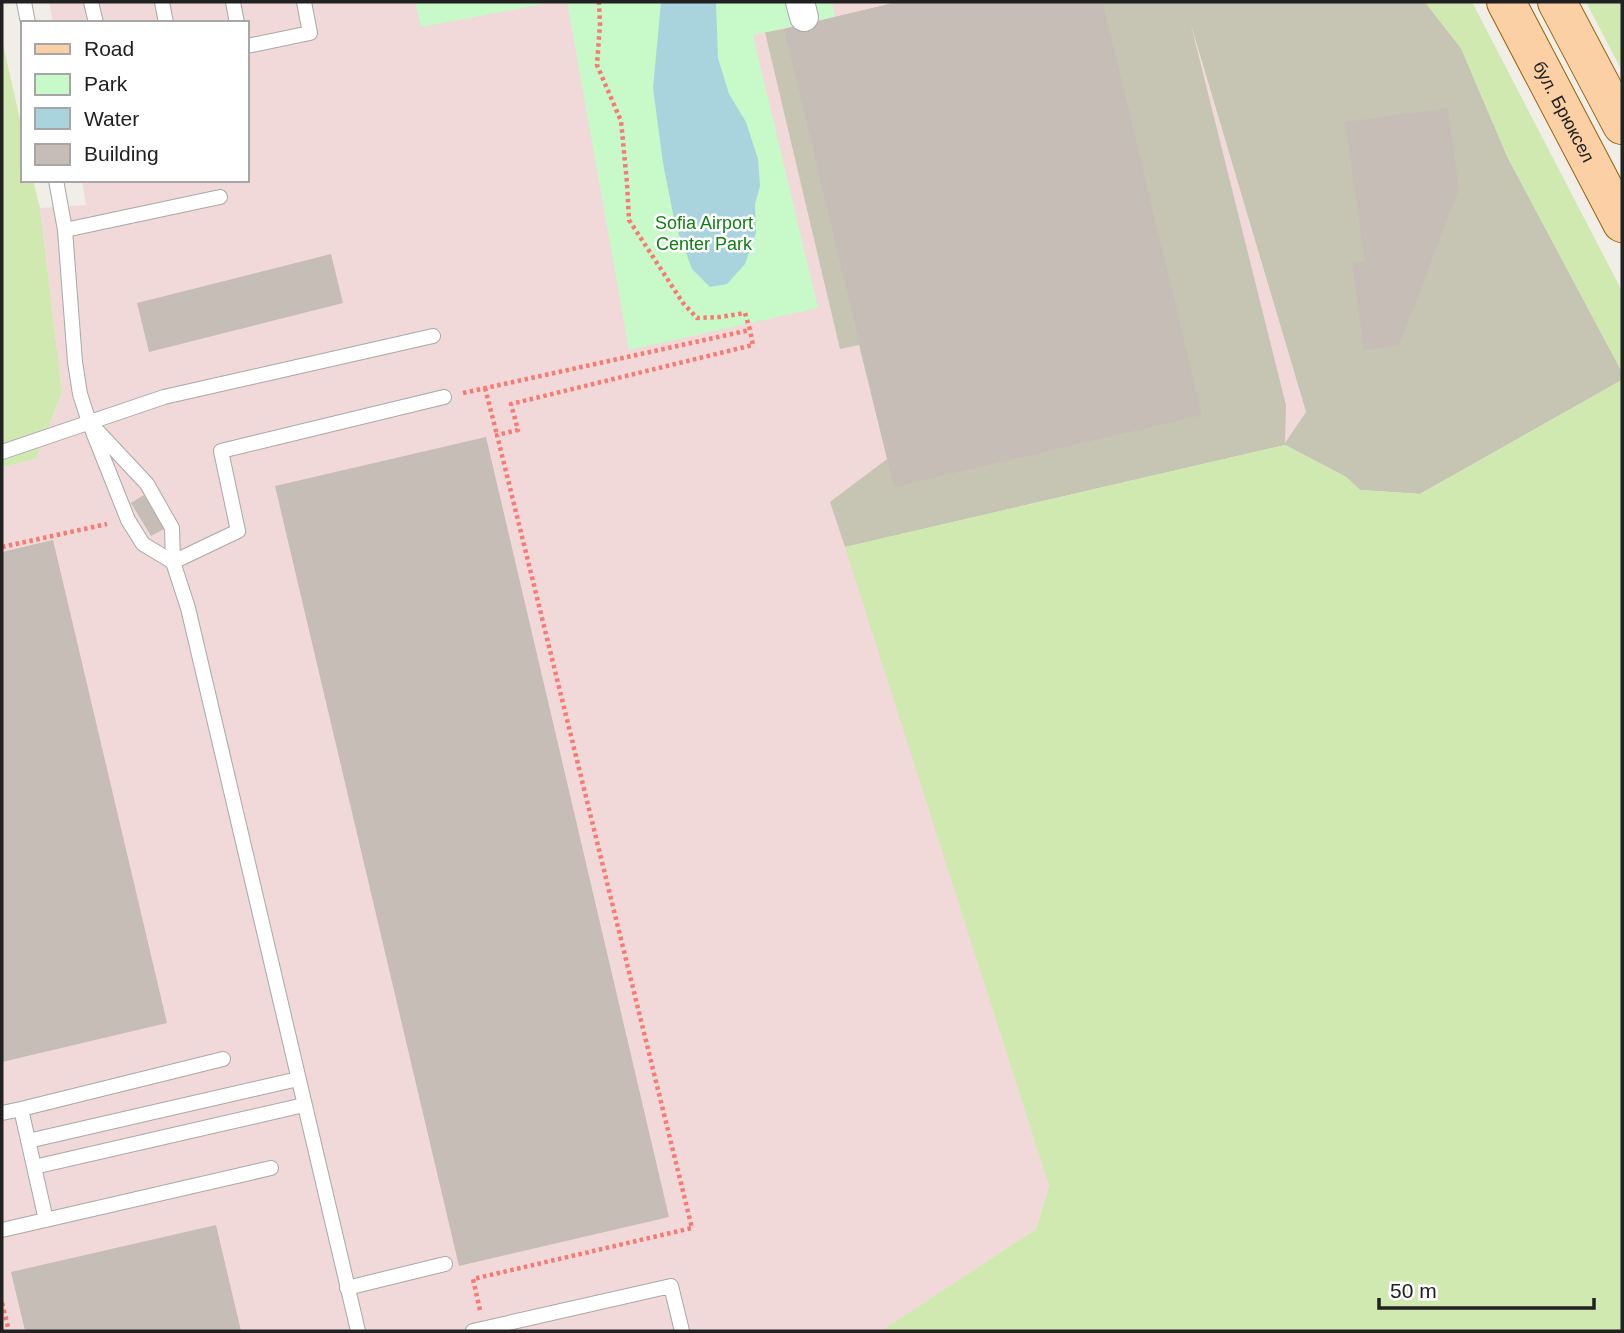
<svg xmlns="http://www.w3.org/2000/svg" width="1624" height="1333" font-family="Helvetica,sans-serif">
<rect width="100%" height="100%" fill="#f1eee8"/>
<path fill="#f1d8d9" d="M 49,2 L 1189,2 L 1188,16 L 1306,412 L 1285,445 L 846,547 L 1049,1186 L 1036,1229 L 881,1331 L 2,1331 L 2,467 L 36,459 L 62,392 L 40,208 L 86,205 L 82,180 L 247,180 L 247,23 L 53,23 Z"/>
<path fill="#c6c5b3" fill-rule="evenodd" d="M 898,2 L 1425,2 L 1461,48 L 1508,158 L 1622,372 L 1622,380 L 1420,494 L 1360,490 L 1346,477 L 1285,445 L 845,547 L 830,502 L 887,459 L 859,345 L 840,349 L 765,32 L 784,29 ZM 1191,25 L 1306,412 L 1285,443 L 1286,405 Z"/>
<path fill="#cfe9b0" d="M 1425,2 L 1472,2 L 1622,291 L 1622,372 L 1508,158 L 1461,48 Z
M 1586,2 L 1622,2 L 1622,71 Z
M 2,40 L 23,133 L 23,180 L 33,180 L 40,208 L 62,392 L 36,459 L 2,467 Z
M 1622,380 L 1622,1331 L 881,1331 L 1036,1229 L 1049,1186 L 845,547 L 1285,445 L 1346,477 L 1360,490 L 1420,494 Z"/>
<path fill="#c8f9c9" d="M 415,2 L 555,2 L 421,27 Z
M 567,2 L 832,2 L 835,17 L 753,35 L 818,308 L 629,350 Z"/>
<path fill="#aad4dd" d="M 661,2 L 716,2 L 718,58 L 729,94 L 746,122 L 758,159 L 760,186 L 755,204 L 756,233 L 745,264 L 727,284 L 710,287 L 692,269 L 675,224 L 663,163 L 653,88 Z"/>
<path fill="#c6bdb7" d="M 898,2 L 1103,2 L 1202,415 L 894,487 L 784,29 Z
M 1448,108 L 1459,189 L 1399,346 L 1364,350 L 1352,264 L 1365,262 L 1345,122 Z
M 331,254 L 343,303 L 149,352 L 137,303 Z
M 486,437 L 669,1217 L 459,1266 L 275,486 Z
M 144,495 L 164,529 L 151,536 L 131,503 Z
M 53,540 L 167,1023 L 2,1062 L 2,552 Z
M 216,1225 L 241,1331 L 25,1331 L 11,1272 Z"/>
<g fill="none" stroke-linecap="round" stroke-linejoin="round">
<g stroke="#a8a8a8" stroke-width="16">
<path id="lane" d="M 24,2 L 28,23
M 91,2 L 96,23
M 162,2 L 166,23
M 233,2 L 237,23
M 247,46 L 310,33 L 304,2
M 56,180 L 65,230 L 75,362 L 80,394 L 89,422 L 128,520 L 143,544 L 173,562
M 65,230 L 220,197
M 89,422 L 147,484 L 172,528 L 173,562 L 188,608 L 358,1331
M 2,452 L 164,397 L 433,336
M 173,562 L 238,531 L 221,451 L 444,397
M 2,1113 L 21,1109
M 28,1141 L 298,1079
M 34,1167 L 304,1105
M 46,1220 L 21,1109 L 223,1059
M 2,1230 L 271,1168
M 347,1288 L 445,1264
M 473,1331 L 671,1286 L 682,1331"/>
</g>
<g stroke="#a8a8a8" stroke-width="30">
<path id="street" d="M 800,2 L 804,17"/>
</g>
<g stroke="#9b6004" stroke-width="40">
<g id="primary">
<path id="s1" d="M 1506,2 L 1622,223"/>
<path d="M 1557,2 L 1622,125"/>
</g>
</g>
<path stroke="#f77a73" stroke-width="4.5" stroke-dasharray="3.5 3.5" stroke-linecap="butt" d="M 485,388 L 497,435
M 463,393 L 750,330 L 745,313 L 720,317 L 697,318 L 683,303 L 629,220 L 627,183 L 621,121 L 597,65 L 600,24 L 599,2
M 2,547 L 107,524
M 2,1303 L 9,1331
M 480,1310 L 473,1279 L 692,1228 L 497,435 L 518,430 L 511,404 L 753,345 L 750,330"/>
<use href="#lane" stroke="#fff" stroke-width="14"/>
<use href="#street" stroke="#fff" stroke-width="28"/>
<use href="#primary" stroke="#fad0a4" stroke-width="38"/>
</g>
<g text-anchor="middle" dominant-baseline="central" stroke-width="5" stroke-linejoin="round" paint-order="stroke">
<g font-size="18" fill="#212121" stroke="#fff">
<text stroke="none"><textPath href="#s1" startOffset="124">бул. Брюксел</textPath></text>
</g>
<g font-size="18" fill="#0f8012" stroke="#fff">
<text x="704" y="223">Sofia Airport<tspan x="704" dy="21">Center Park</tspan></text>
</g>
</g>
<rect width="1624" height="1333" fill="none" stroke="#212121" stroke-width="7"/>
<rect x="21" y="21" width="228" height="161" fill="#ffffff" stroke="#a6a6a6" stroke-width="2"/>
<rect x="35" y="44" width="35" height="10" fill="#fad0a4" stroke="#a6a6a6" stroke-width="2"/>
<text x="84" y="56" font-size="21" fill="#212121">Road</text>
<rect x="35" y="74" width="35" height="21" fill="#c8f9c9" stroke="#a6a6a6" stroke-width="2"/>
<text x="84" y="91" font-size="21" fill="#212121">Park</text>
<rect x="35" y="108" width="35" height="21" fill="#aad4dd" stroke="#a6a6a6" stroke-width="2"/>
<text x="84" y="126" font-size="21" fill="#212121">Water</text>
<rect x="35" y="144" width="35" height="21" fill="#c6bdb7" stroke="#a6a6a6" stroke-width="2"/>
<text x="84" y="161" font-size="21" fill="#212121">Building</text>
<path d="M1379 1298v10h215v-10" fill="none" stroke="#212121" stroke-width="3.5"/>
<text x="1390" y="1298" font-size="21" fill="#212121" stroke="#ffffff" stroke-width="5" paint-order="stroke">50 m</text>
</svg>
